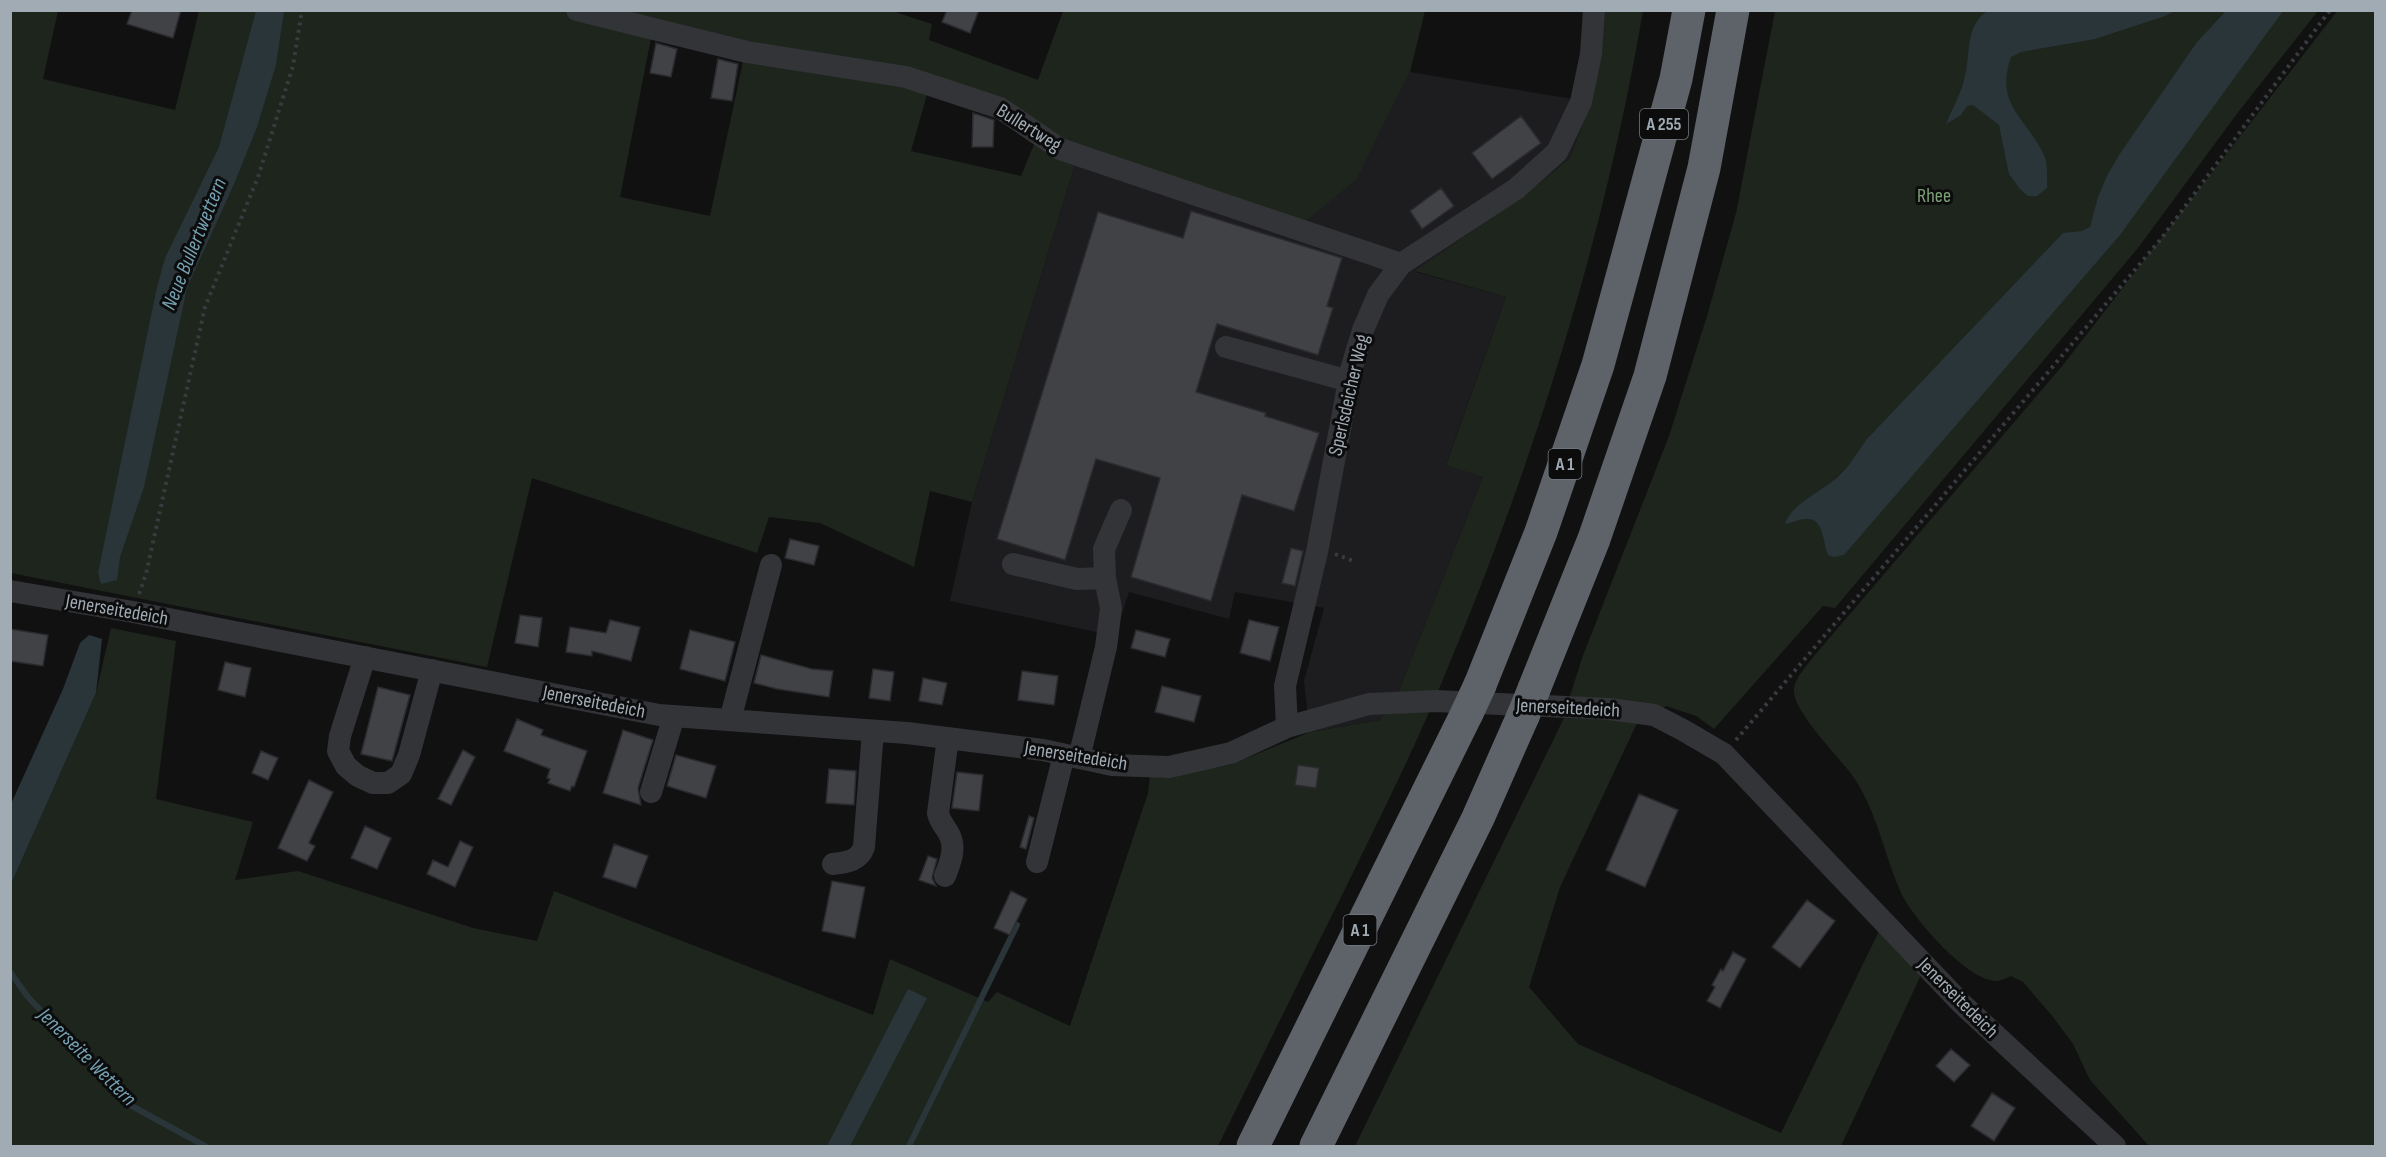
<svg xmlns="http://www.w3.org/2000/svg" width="2386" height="1157" font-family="'Sofia Sans Condensed',sans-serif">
<rect width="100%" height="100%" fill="#111112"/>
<path fill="#1d1d20" d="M 1410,72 L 1591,102 L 1570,158 L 1521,198 L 1416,272 L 1506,297 L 1446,464 L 1483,477 L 1396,698 L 1380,720 L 1310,732 L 1304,681 L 1324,608 L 1235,592 L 1229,619 L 1129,592 L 1115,636 L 950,601 L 972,502 L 1080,148 L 1357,179 Z"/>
<path fill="#1d251d" d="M 556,10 L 652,33 L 620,197 L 710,216 L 744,57 L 928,91 L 911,151 L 1021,176 L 1035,142 L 1076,161 L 972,502 L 930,491 L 914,567 L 820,523 L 769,517 L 757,553 L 532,478 L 487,667 L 11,573 L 10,11 L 58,11 L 43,79 L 175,110 L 199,11 Z
M 2338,10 L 2376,11 L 2375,1146 L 2149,1146 L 2090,1080 L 2073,1044 L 2053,1017 L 2023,982 L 2011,976 C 2007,978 2002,980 1998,981 C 1969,983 1914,919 1902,895 C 1885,858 1878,815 1856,781 C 1843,760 1794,714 1794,691 C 1794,678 1807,666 1814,656 L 2063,365 Z
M 602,11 L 892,11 L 932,24 L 929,40 L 1038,80 L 1063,11 L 1425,11 L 1410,72 L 1357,179 L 1303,223 L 1063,143 L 1002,104 L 749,47 Z
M 1601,11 L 1643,11 C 1605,235 1534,462 1446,672 C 1417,744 1382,813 1348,883 C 1304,971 1261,1059 1218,1146 L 11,1146 L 11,884 L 96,693 L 111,628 L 176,641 L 156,799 L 253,822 L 235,880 L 298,871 L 473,928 L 537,941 L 554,891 L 873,1015 L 890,959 L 988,1002 L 997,992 L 1070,1026 L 1148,793 L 1150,776 L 1159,778 L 1230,765 L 1310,732 L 1380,720 L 1396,698 L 1483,477 L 1446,465 L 1506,297 L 1415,271 L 1521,198 L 1570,158 L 1591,102 Z
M 1775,11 L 2318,11 L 2239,111 L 2138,248 L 1835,608 L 1823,606 L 1714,729 L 1696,716 L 1666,706 L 1663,708 L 1570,696 L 1582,658 L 1669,436 L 1707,316 L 1736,213 Z
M 1564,718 L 1638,721 L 1560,887 L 1529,987 L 1578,1044 L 1781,1133 L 1879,931 L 1921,975 L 1841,1146 L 1355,1146 Z"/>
<path fill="#293539" d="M 1989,10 L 2175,11 L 2165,16 L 2095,39 L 2021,52 L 2011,57 C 1994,105 2026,117 2044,155 C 2048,164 2047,178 2047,188 L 2037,196 L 2028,196 L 2020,189 L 2009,174 L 1999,125 L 1973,105 L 1967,106 L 1961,115 L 1946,124 C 1952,109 1960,96 1964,80 C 1971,57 1964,24 1989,10 Z
M 256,11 L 284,11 L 276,65 L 257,127 L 234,184 L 187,288 L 144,487 L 120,557 L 117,580 L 101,584 L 98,573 L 157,287 L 165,258 L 219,147 Z
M 2226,11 L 2283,11 L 2120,235 L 1844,555 L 1834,557 L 1828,555 C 1823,544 1824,519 1808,519 C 1801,518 1793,523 1785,524 C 1790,504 1827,489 1841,474 C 1851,464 1858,451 1867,439 L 2063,233 L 2082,231 L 2090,227 L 2098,197 L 2107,176 L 2119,155 L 2197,42 Z
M 89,635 L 102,639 L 96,693 L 11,884 L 11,804 L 63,689 L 80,643 Z
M 908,989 L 927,998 L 850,1146 L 827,1146 Z"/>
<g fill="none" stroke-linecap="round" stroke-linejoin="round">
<path stroke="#293539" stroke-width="6" d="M 10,972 L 28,997 L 130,1105 L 205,1146
M 909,1146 L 1017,925"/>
</g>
<path fill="#404246" stroke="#2b2b2f" stroke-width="1.5" d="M 132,10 L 181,10 L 173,38 L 127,24 Z
M 947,10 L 979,10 L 970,33 L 942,22 Z
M 656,43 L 677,49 L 671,77 L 650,73 Z
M 718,59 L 738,64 L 732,101 L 711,98 Z
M 973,113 L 994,120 L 993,147 L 972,147 Z
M 1521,116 L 1541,143 L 1492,179 L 1472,153 Z
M 1441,188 L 1454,206 L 1422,229 L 1410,211 Z
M 1191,211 L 1342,258 L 1327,306 L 1333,308 L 1318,355 L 1217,324 L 1196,392 L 1266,413 L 1265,416 L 1319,433 L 1294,511 L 1242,495 L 1211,601 L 1131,577 L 1160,478 L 1096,459 L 1065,560 L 997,539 L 1098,212 L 1183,238 Z
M 790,539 L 819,546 L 814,565 L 785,558 Z
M 1291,548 L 1303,551 L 1295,586 L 1282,583 Z
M 520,615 L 542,618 L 538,647 L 515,643 Z
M 610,620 L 640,627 L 631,661 L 592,651 L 592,656 L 566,652 L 570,627 L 606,633 Z
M 1249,620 L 1279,627 L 1270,661 L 1240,653 Z
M 10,629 L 48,635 L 43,666 L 10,661 Z
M 690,630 L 735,642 L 725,681 L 680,669 Z
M 1136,630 L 1170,639 L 1165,657 L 1131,648 Z
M 761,655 L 812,669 L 833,671 L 829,697 L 777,689 L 754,683 Z
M 225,662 L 251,668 L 245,697 L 218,690 Z
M 873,669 L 894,672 L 890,701 L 869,698 Z
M 1022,671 L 1058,676 L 1054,705 L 1018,700 Z
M 923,678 L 947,683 L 942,705 L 919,701 Z
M 1162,686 L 1201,696 L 1194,722 L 1155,712 Z
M 378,687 L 410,695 L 392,761 L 361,754 Z
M 517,719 L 543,730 L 541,735 L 587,751 L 574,787 L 572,786 L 570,791 L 548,783 L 550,779 L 547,778 L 550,769 L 504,751 Z
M 623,730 L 653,740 L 638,788 L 641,805 L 603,793 Z
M 463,750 L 475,757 L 451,805 L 438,799 Z
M 261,751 L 278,758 L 268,780 L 252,773 Z
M 676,755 L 716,766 L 706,798 L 667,786 Z
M 1298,765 L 1319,768 L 1316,788 L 1295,785 Z
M 829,769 L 856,771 L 854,805 L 826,803 Z
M 957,772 L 983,775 L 979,811 L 952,808 Z
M 309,780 L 333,792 L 309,843 L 315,846 L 307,861 L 278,848 Z
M 1639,794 L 1678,810 L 1645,887 L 1606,870 Z
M 1029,816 L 1034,818 L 1026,849 L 1020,847 Z
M 365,826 L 391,838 L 377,869 L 351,858 Z
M 460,841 L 473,847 L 455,887 L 427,874 L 433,860 L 448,867 Z
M 614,844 L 648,856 L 636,888 L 603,877 Z
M 928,856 L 937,859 L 932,878 L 936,886 L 919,880 Z
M 832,881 L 865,887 L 855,938 L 822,931 Z
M 1011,891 L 1027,899 L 1010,935 L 994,928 Z
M 1807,900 L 1835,921 L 1800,968 L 1772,947 Z
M 1733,952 L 1746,959 L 1720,1008 L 1707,1001 L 1715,987 L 1712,985 L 1721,969 L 1723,971 Z
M 1951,1049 L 1970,1065 L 1954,1082 L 1936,1066 Z
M 1992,1093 L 2015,1108 L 1994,1141 L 1971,1126 Z"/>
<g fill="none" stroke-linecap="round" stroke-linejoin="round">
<path stroke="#383b3f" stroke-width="4" stroke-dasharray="3 4.5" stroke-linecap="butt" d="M 1335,554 L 1356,562
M 139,594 L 146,574 L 205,307 L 258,177 L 293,66 L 302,10
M 1736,740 L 2161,239 L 2330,10"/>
<path stroke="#323438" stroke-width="22" d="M 577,10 L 747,52 L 906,77 L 1000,108 L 1060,149 L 1401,264
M 1226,347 L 1349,381
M 1013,564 L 1077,579 L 1105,578
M 10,591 L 133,612 L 659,715 L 907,733 L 1043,750 L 1112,765 L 1169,767 L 1231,753 L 1287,727 L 1369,704 L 1436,701 L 1609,709 L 1654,715 L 1683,730 L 1724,754 L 1961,1003 L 2115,1146
M 365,657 L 340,736 L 338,751 L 346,766 L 358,776 L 373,783 L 388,783 L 401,774 L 409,755 L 432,670
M 730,720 L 771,565
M 1287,727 L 1285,686 L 1317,552 L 1351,370 L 1363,330 L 1378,295 L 1401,264 L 1516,189 L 1557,152 L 1581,102 L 1591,54 L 1594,10
M 1079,758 L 1106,647 L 1111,608 L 1105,578 L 1104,549 L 1121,510
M 651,792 L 674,716
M 1037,862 L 1064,755
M 833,864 C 847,862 859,861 864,847 L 873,731
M 945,876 C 950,863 956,849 950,836 C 946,827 940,823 938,813 L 948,738"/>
<path stroke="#5d6369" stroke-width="33" d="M 1480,685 L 1541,532 L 1598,365 L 1676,79 L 1689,10
M 1534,689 L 1594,539 L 1650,376 L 1704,168 L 1733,10
M 1253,1146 L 1467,713
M 1316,1146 L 1478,818 L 1523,716"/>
<path stroke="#5d6369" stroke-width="33" d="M 1467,713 L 1480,685
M 1523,716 L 1534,689"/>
</g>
<g text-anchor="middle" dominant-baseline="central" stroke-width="6" stroke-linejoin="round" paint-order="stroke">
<g fill="#0c0c0d" stroke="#747b82" stroke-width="1.5">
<rect x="1640" y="109" width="48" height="30" rx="4.5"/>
<rect x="1548.5" y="449" width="33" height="30" rx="4.5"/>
<rect x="1343.5" y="915" width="33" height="30" rx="4.5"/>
</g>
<g font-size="18" font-weight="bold" fill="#a1abb4">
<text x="1664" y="124">A 255</text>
<text x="1565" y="464">A 1</text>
<text x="1360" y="930">A 1</text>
</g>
<g font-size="20" fill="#a1abb4" stroke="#0c0c0d">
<text transform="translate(1029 128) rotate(32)">Bullertweg</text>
<text transform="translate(1349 395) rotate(-77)">Sperlsdeicher Weg</text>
<text transform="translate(117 610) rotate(10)">Jenerseitedeich</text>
<text transform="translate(594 702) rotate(11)">Jenerseitedeich</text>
<text transform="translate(1568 708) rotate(3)">Jenerseitedeich</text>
<text transform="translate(1076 756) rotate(9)">Jenerseitedeich</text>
<text transform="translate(1958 998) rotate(45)">Jenerseitedeich</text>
</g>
<g font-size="20" fill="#7ca177" stroke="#0c0c0d">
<text x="1934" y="196">Rhee</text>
</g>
<g font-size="21" font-style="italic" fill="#75a1b2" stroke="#0c0c0d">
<text transform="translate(194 244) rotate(-68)">Neue Bullertwettern</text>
<text transform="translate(87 1057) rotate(45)">Jenerseite Wettern</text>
</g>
</g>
<rect width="2386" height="1157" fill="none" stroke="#a1abb4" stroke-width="24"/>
</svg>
